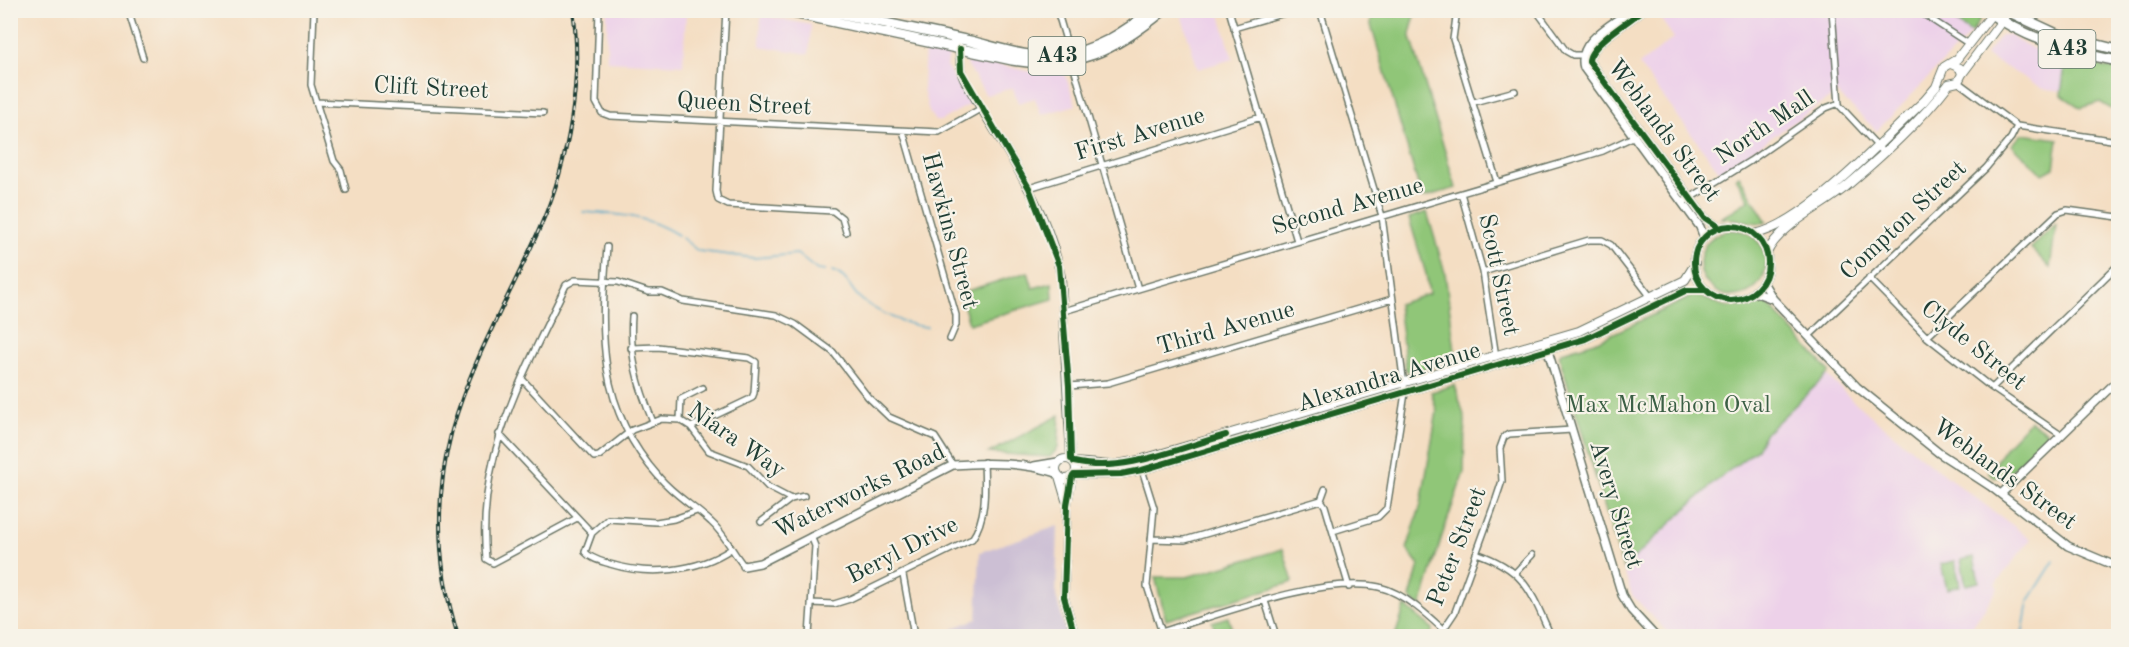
<svg xmlns="http://www.w3.org/2000/svg" width="2129" height="647" font-family="'Old Standard TT',serif">
<rect width="100%" height="100%" fill="#f7f3e8"/>
<filter id="ink" filterUnits="userSpaceOnUse"><feTurbulence type="fractalNoise" baseFrequency=".0167" numOctaves="2"/><feDisplacementMap in="SourceGraphic" scale="12" xChannelSelector="R" yChannelSelector="G"/><feConvolveMatrix kernelMatrix="1 2 1 2 8 2 1 2 1" color-interpolation-filters="sRGB"/></filter>
<filter id="wash" filterUnits="userSpaceOnUse"><feTurbulence type="fractalNoise" baseFrequency=".008" numOctaves="4" result="noise"/><feDisplacementMap in="SourceGraphic" scale="24" xChannelSelector="R" yChannelSelector="G"/><feGaussianBlur stdDeviation="1.35" result="paint"/><feColorMatrix in="noise" values="0 0 0 0 0 0 0 0 0 0 0 0 0 0 0 0 0 1.4 0 .05"/><feComposite in="paint" operator="in"/></filter>
<g filter="url(#wash)">
<rect width="100%" height="100%" fill="#f4dec3"/>
<path fill="#edd1e9" d="M 1180,11 L 1219,11 L 1233,59 L 1198,69 Z
M 1655,11 L 1940,11 L 1971,33 L 1877,131 L 1837,93 L 1720,172 L 1639,65 L 1674,38 Z
M 607,12 L 686,13 L 683,65 L 607,61 Z
M 761,15 L 811,25 L 809,54 L 760,46 Z
M 2001,35 L 2008,35 L 2037,51 L 2066,58 L 2062,91 L 2042,88 L 1985,55 Z
M 925,48 L 949,54 L 947,67 L 970,104 L 940,121 L 935,121 L 929,112 L 923,89 Z
M 968,58 L 1032,72 L 1063,69 L 1076,105 L 1041,115 L 1035,98 L 1018,103 L 1013,88 L 986,95 L 967,65 Z
M 1827,375 L 1854,402 L 1930,464 L 2031,539 L 1995,584 L 1998,588 L 1966,636 L 1671,636 L 1632,595 L 1623,568 L 1717,480 L 1757,449 L 1765,434 Z"/>
<path fill="#ccbfd4" d="M 1058,526 L 1056,596 L 1067,636 L 956,636 L 953,628 L 977,619 L 980,552 Z"/>
<path fill="#90c678" stroke="#588256" stroke-width="1.5" d="M 1372,11 L 1416,11 L 1410,34 L 1456,188 L 1422,198 L 1371,25 Z
M 1940,11 L 1975,11 L 1981,18 L 1971,33 Z
M 2066,58 L 2118,70 L 2118,113 L 2100,102 L 2081,108 L 2061,95 Z
M 2022,134 L 2058,139 L 2054,168 L 2043,174 L 2012,145 Z
M 1739,176 L 1767,222 C 1755,226 1737,217 1721,218 L 1749,200 L 1736,178 Z
M 1427,212 L 1445,273 L 1456,359 L 1409,373 L 1406,370 L 1398,304 L 1429,294 L 1426,274 L 1409,218 Z
M 2056,224 L 2050,268 L 2031,248 Z
M1700 263a33 33 0 1 1 66 0a33 33 0 1 1-66 0Z
M 1028,272 L 1033,288 L 1052,283 L 1053,299 L 969,324 L 960,293 Z
M 1693,296 C 1706,296 1716,306 1730,307 C 1744,307 1754,299 1768,304 L 1830,372 L 1765,434 L 1757,449 L 1717,480 L 1623,568 L 1559,356 L 1562,352 L 1595,342 Z
M 1455,385 L 1465,419 L 1464,472 L 1441,539 L 1421,607 L 1410,598 L 1419,565 L 1407,549 L 1421,504 L 1437,411 L 1431,392 Z
M 1060,415 L 1058,448 L 1050,457 L 989,453 Z
M 2030,421 L 2046,431 L 2046,437 L 2004,477 L 1995,477 L 1988,473 L 2007,445 Z
M 1283,549 L 1293,582 L 1166,620 L 1155,577 L 1187,577 Z
M 1974,557 L 1979,582 L 1966,585 L 1961,560 Z
M 1955,561 L 1960,586 L 1947,589 L 1941,564 Z
M 1405,606 L 1433,629 L 1430,636 L 1395,636 Z
M 1228,617 L 1234,636 L 1218,636 L 1212,622 Z"/>
<g fill="none" stroke-linecap="round" stroke-linejoin="round">
<path stroke="#4aa6c8" stroke-width="1.5" d="M 583,212 C 620,214 646,215 678,235
M 682,238 L 698,251 L 754,258 L 797,254 L 817,270 L 825,271
M 832,271 C 849,276 850,291 862,300 C 877,312 908,326 927,327
M 2022,636 L 2028,602 L 2054,561"/>
</g>
</g>
<g filter="url(#ink)">
<g fill="none" stroke-linecap="round" stroke-linejoin="round">
<g stroke="#6a7566" stroke-width="8">
<path id="minor" d="M 128,10 L 143,58
M 314,10 L 311,85 L 334,161 L 341,170 L 346,190
M 599,10 L 596,102 L 602,113 L 610,116 L 939,132 L 982,108
M 726,10 L 716,191 L 718,200 L 728,205 L 833,211 L 842,218 L 846,232
M 1057,10 L 1070,54
M 1229,10 L 1297,241
M 1320,10 L 1382,216 L 1405,393 L 1387,508 L 1378,517 L 1333,531
M 1457,10 L 1453,39 L 1497,182
M 1536,10 L 1566,51 L 1573,55 L 1585,55
M 1832,10 L 1839,105 L 1883,152
M 1917,10 L 1969,44
M 1234,28 L 1295,10
M 1072,61 L 1138,289
M 1958,82 L 2017,126 L 2118,141
M 316,102 L 543,113
M 1474,102 L 1515,91
M 903,131 L 956,315 L 956,325 L 950,339
M 1029,188 L 1261,117
M 1461,193 L 1483,272 L 1496,357
M 1682,203 L 1750,161 L 1826,108 L 1839,103
M 607,247 C 600,334 597,408 659,477 C 674,495 694,506 711,522 C 725,534 732,552 744,566
M 1483,272 L 1589,240 L 1602,240 L 1611,245 L 1657,305
M 1869,278 L 1927,337 L 1992,388 L 2061,435
M 1064,311 L 1603,151 L 1635,136
M 632,316 C 629,355 638,386 653,422
M 1809,336 L 1986,168 L 2011,138 L 2017,126
M 1927,337 L 2058,213 L 2067,210 L 2118,217
M 631,348 L 658,347 L 749,358 L 756,362 L 754,393 L 752,398 L 691,427
M 523,380 L 594,457 L 599,456 L 632,430 L 662,419 L 680,420 L 691,427 L 709,451 L 748,466 L 768,487 L 791,499
M 1069,386 L 1108,383 L 1392,299
M 1992,388 L 2118,265
M 680,420 L 681,399 L 703,388
M 499,434 L 592,533
M 1139,460 L 1154,508 L 1147,586 L 1163,636
M 1325,489 L 1321,500 L 1325,506 L 1349,587
M 697,511 L 674,519 L 656,522 L 608,519 L 592,533 L 585,552 C 591,559 601,561 610,564 C 649,576 697,572 731,549
M 577,518 L 493,563 L 486,559 C 476,455 523,376 566,285 L 575,280 L 618,282 L 648,292 L 662,292 L 683,301 L 776,315 L 795,324 L 833,352 L 868,397 L 889,417 L 935,437 L 953,465
M 761,522 L 791,499 L 804,496
M 1151,539 L 1185,540 L 1321,500
M 1476,553 C 1526,570 1531,592 1551,636
M 1516,572 L 1532,555
M 903,575 L 914,636
M 1265,601 L 1276,636
M 811,603 L 834,604 L 850,599 L 972,539 C 987,518 985,488 984,462
M 1443,630 L 1455,612 L 1496,499 L 1502,481 L 1500,448 L 1504,437 L 1509,434 L 1572,430
M 1161,632 C 1219,615 1321,575 1379,587 C 1405,593 1432,619 1450,636
M 809,636 L 815,546 L 811,536"/>
</g>
<g stroke="#6a7566" stroke-width="10">
<path id="tertiary" d="M 1631,10 C 1614,24 1576,41 1584,68 L 1700,227 L 1704,238
M 1643,10 C 1630,21 1589,45 1589,61 L 1705,218 L 1720,228
M 1763,282 L 1773,299 L 1857,387 L 1939,453 L 1990,486 L 2068,546 L 2118,567
M 1754,292 L 1773,299
M 1545,341 L 1622,595 L 1631,610 L 1655,636
M 1034,466 L 1058,462
M 2001,494 L 2118,380
M 744,566 L 760,563 L 953,465 C 988,462 1024,462 1057,473"/>
</g>
<g stroke="#6a7566" stroke-width="10">
<path id="secondary" d="M 952,38 C 965,48 956,64 964,79 C 1000,143 1047,203 1061,277 L 1071,459
M 1962,74 L 2004,18
M 1949,84 L 1958,82 L 1962,74 L 1960,68 L 1951,64
M1694 263a37 37 0 1 1 74 0a37 37 0 1 1-74 0Z
M 1755,234 C 1807,223 1884,138 1924,101 L 1936,87 L 1944,67 L 1957,59 L 1995,10
M 1767,253 C 1779,225 1824,206 1848,185 C 1883,155 1921,121 1949,84
M1056 469a10 10 0 1 1 20 0a10 10 0 1 1-20 0Z
M 1074,462 L 1112,465 L 1139,460 L 1579,331 L 1685,280 L 1695,264
M 1074,475 L 1121,474 L 1142,470 L 1585,339 L 1687,290 L 1707,290
M 1059,476 L 1066,500
M 1072,477 L 1067,505 L 1064,597 L 1075,636"/>
</g>
<g stroke="#6a7566" stroke-width="12">
<path id="trunk" d="M 779,10 L 1012,60 C 1077,70 1114,51 1164,10
M 822,10 C 871,20 921,30 970,41 C 999,48 1029,59 1059,56 C 1096,51 1124,33 1152,10
M 1985,10 C 2024,37 2072,53 2118,61
M 2005,10 L 2059,35 L 2118,50"/>
</g>
<use href="#minor" stroke="#fff" stroke-width="5"/>
<use href="#tertiary" stroke="#fff" stroke-width="7"/>
<use href="#secondary" stroke="#fff" stroke-width="8"/>
<use href="#trunk" stroke="#fff" stroke-width="9"/>
<g stroke="#1f3d34" stroke-width="4">
<path id="rail" d="M 458,636 C 437,569 434,498 452,430 C 472,358 512,293 541,225 C 569,161 583,80 573,10"/>
</g>
<use href="#rail" stroke="#f7f3e8" stroke-width="1.5" stroke-dasharray="4.5" stroke-linecap="butt"/>
<g stroke="#f7f3e8" stroke-width="10">
<path id="cycleway" d="M 1643,10 C 1630,21 1589,45 1589,61 L 1705,218 L 1720,228
M 960,49 L 961,71 L 1029,188 L 1059,266 L 1069,386 L 1071,459
M1694 263a37 37 0 1 1 74 0a37 37 0 1 1-74 0Z
M 1074,462 C 1123,474 1179,448 1226,435
M 1074,475 L 1121,474 L 1142,470 L 1585,339 L 1687,290 L 1707,290
M 1072,477 L 1067,505 L 1064,597 L 1075,636"/>
</g>
<use href="#cycleway" stroke="#1b5e20" stroke-width="6"/>
</g>
</g>
<g text-anchor="middle" dominant-baseline="central" stroke-width="4.5" stroke-linejoin="round" paint-order="stroke">
<g fill="#f7f3e8" stroke="#60746a" stroke-width="1.5">
<rect x="2038.5" y="30" width="57" height="38" rx="4.5"/>
<rect x="1028.5" y="37" width="57" height="38" rx="4.5"/>
</g>
<g font-size="22" font-weight="bold" fill="#1f3d34">
<text x="2067" y="49">A43</text>
<text x="1057" y="56">A43</text>
</g>
<g font-size="24" fill="#1f3d34" stroke="#f7f3e8">
<text transform="translate(431 89) rotate(3)">Clift Street</text>
<text transform="translate(744 105) rotate(3)">Queen Street</text>
<text transform="translate(1765 128) rotate(-34)">North Mall</text>
<text transform="translate(1663 131) rotate(53)">Weblands Street</text>
<text transform="translate(1140 135) rotate(-17)">First Avenue</text>
<text transform="translate(1348 207) rotate(-16)">Second Avenue</text>
<text transform="translate(1904 221) rotate(-43)">Compton Street</text>
<text transform="translate(949 231) rotate(75)">Hawkins Street</text>
<text transform="translate(1498 275) rotate(78)">Scott Street</text>
<text transform="translate(1226 329) rotate(-16)">Third Avenue</text>
<text transform="translate(1973 346) rotate(39)">Clyde Street</text>
<text transform="translate(1389 378) rotate(-17)">Alexandra Avenue</text>
<text transform="translate(736 441) rotate(35)">Niara Way</text>
<text transform="translate(2004 475) rotate(36)">Weblands Street</text>
<text transform="translate(860 492) rotate(-26)">Waterworks Road</text>
<text transform="translate(1615 505) rotate(73)">Avery Street</text>
<text transform="translate(1458 547) rotate(-69)">Peter Street</text>
<text transform="translate(903 551) rotate(-27)">Beryl Drive</text>
</g>
<g font-size="24" fill="#3b5f45" stroke="#f7f3e8">
<text x="1668" y="406">Max McMahon Oval</text>
</g>
</g>
<rect width="2129" height="647" fill="none" stroke="#f7f3e8" stroke-width="36"/>
</svg>
